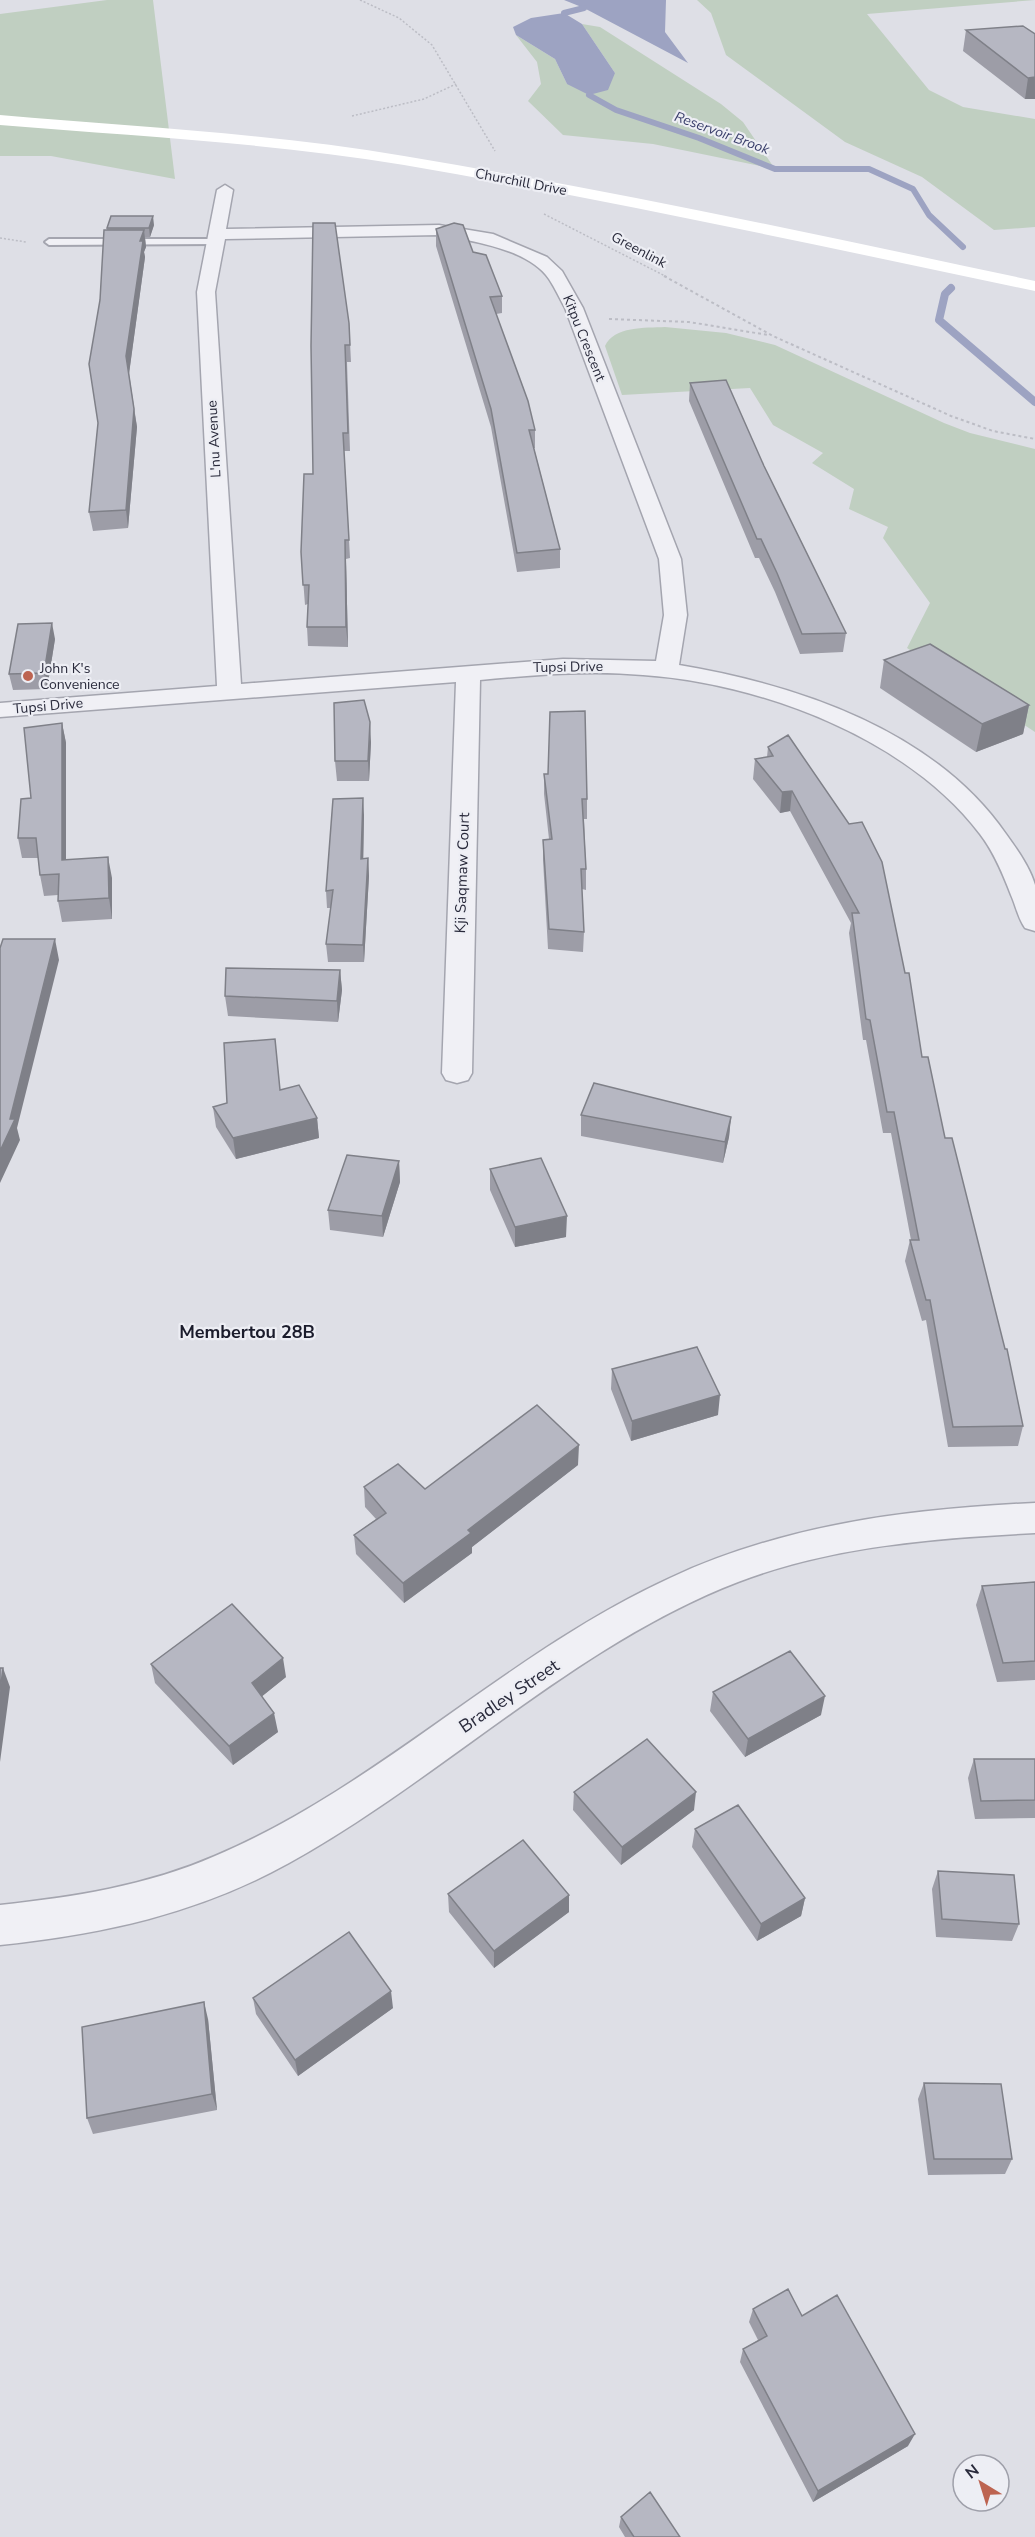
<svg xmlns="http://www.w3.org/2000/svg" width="1035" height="2537" font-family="'Nunito Sans',sans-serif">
<rect width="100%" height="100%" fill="#dedfe6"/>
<path fill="#c0cfc1" d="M 107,0 L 153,0 L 175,179 L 51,156 L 0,156 L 0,14 Z
M 697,0 L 1035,0 L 867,14 L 929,90 L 963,107 L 1035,119 L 1035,227 L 994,230 L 922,177 L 845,142 L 726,55 L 711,13 Z
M 582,24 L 600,27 L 721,104 L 743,122 L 775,169 L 653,144 L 563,135 L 528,101 L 541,84 L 537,62 L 516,35 L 555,59 L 567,84 L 615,73 Z
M 665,327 L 726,333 L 775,345 L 944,423 L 970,433 L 1035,449 L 1035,732 L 907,648 L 930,603 L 883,538 L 888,527 L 849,509 L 854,489 L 812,463 L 823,453 L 773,425 L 750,388 L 622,395 L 605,346 C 614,326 645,328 665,327 Z"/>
<path fill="#9da3c2" d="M 564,0 L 666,0 L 665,32 L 688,63 L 584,8 Z
M 564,13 L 582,24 L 615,73 L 608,90 L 589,95 L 567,84 L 555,59 L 516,35 L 513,27 L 531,18 Z"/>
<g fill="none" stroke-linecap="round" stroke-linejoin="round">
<path stroke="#9da3c2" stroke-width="6" d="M 564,13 L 584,8
M 589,95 L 616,110 L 699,138 L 775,169 L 869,169 L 913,189 L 929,215 L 963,247"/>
<path stroke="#9da3c2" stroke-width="8" d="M 951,288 L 945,294 L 939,320 L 1035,402"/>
<g stroke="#a4a5af" stroke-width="4">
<path id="service" d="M 214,239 L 218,242 L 217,244 L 49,245 L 45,242 L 49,239 Z"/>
</g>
<g stroke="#a4a5af" stroke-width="3">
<path id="minor" d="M 225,185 L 233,190 L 226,229 L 439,225 L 493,234 L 547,257 L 562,271 L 583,308 L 681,559 L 687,615 L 679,665 C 798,685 934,730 1006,834 C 1016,848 1030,867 1035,885 C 1035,899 1035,917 1035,931 L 1025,928 C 1018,918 1016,906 1011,895 C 1003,874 994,852 980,834 C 907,738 761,683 643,675 C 589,670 534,675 480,680 L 472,1073 L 468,1080 L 457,1083 L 446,1080 L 442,1073 L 456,682 L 0,717 L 0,703 L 217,686 L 197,292 L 217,190 ZM 439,235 C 472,241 529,249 549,279 C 555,288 560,299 565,308 L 659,559 L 664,615 L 656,661 L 563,659 L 241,684 L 215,292 L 225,239 Z
M 1035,1503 L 1035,1533 C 935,1538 832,1546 738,1582 C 576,1644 441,1779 289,1863 C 197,1914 103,1934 0,1945 L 0,1905 C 74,1897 146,1886 215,1856 C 380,1786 508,1652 670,1578 C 786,1524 909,1509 1035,1503 Z"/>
</g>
<path stroke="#bcbdc5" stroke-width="1.5" stroke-dasharray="2 2" stroke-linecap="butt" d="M 360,0 L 399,18 L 432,45 L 495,151
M 352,116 L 424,99 L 456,84
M 544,214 L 667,277
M 0,238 L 26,242"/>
<path stroke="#bcbdc5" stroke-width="2" stroke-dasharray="3 3" stroke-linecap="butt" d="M 664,276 L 773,336 L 951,416 L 993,431 L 1035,439
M 609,319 L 689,322 L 768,335"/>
<use href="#service" fill="#f0f0f5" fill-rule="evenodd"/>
<use href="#minor" fill="#f0f0f5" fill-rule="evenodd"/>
<path fill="#fff" fill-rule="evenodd" d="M 0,115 C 134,127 271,133 404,156 C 615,191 825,236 1035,281 L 1035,291 C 825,247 615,201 404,165 C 272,143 134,136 0,125 Z"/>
</g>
<path fill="#9d9da7" d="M 966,30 L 1035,34 L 1035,99 L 1025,99 L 963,51 Z
M 154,225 L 150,237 L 145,237 L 146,247 L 144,252 L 145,257 L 129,373 L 137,427 L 128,528 L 93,531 L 89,512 L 98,423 L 100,300 L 107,228 Z
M 436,229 L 473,252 L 502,296 L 502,313 L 496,314 L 535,430 L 535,448 L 534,448 L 560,549 L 560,568 L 517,572 L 491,427 L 436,246 Z
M 349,323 L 351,362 L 347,362 L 350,451 L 344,451 L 350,558 L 346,559 L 348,647 L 308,646 L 307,627 L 308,604 L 305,605 L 301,552 L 313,474 Z
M 690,383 L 764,466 L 846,633 L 843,652 L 800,654 L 775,592 L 759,558 L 755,558 L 689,401 Z
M 55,639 L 47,689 L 13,690 L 9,674 Z
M 884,660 L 1029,705 L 1023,734 L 976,752 L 880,688 Z
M 62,723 L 66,743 L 66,860 L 112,878 L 112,919 L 62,922 L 58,901 L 58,895 L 44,896 L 40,875 L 38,858 L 22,858 L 18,838 L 31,798 Z
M 788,735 L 922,1057 L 945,1138 L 1023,1426 L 1018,1446 L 948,1447 L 926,1320 L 922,1321 L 905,1261 L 910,1240 L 911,1240 L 891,1133 L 883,1133 L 866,1040 L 863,1040 L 849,933 L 851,923 L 790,811 L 780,813 L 753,779 L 755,759 L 767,757 L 768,747 Z
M 371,742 L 369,781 L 337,781 L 335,761 Z
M 544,774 L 587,799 L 587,819 L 584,819 L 586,869 L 586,890 L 582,889 L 584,932 L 583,952 L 548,949 L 543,860 L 543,840 L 549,839 L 544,794 Z
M 364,815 L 363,859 L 368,858 L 369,876 L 364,962 L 328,962 L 326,944 L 331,908 L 327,908 L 326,891 Z
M 340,970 L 342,990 L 338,1022 L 228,1016 L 225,996 Z
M 275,1039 L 280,1090 L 317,1118 L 319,1138 L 236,1159 L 216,1127 L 213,1107 L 227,1103 Z
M 581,1115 L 731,1117 L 729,1137 L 723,1163 L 581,1136 Z
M 399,1161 L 400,1182 L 383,1237 L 330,1230 L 328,1210 Z
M 490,1169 L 566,1237 L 515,1247 L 490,1190 Z
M 612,1369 L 718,1415 L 631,1441 L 611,1389 Z
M 578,1465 L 472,1547 L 472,1553 L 404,1603 L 356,1554 L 354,1535 L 376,1519 L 365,1507 L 364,1487 L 425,1489 Z
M 1035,1582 L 1035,1680 L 997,1682 L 976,1605 L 982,1586 Z
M 151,1664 L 286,1677 L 262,1696 L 278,1732 L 233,1765 L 155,1683 Z
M 713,1692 L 821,1715 L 745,1757 L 710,1711 Z
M 974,1759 L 1035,1759 L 1035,1818 L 975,1819 L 968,1778 Z
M 574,1792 L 694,1810 L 621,1865 L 573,1810 Z
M 695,1829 L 805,1898 L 801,1916 L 757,1941 L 692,1847 Z
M 938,1871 L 1019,1924 L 1012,1941 L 936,1937 L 932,1889 Z
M 448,1894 L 569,1895 L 569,1912 L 494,1968 L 449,1912 Z
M 253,1998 L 393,2008 L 298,2076 L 256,2014 Z
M 208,2019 L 217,2110 L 93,2134 L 87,2118 Z
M 924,2083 L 1012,2159 L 1005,2174 L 928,2175 L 918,2099 Z
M 753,2309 L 802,2316 L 908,2446 L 813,2502 L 740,2362 L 743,2349 L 758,2340 L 749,2322 Z
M 621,2517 L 680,2537 L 625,2537 L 619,2527 Z"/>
<path fill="#7f8088" d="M 1035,77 L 1035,99 L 1025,99 L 1028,78 Z
M 153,216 L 154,225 L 150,237 L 149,228 Z
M 144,230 L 146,247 L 144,252 L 145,257 L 129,374 L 126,356 L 140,241 Z
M 134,409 L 137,427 L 128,528 L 126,510 Z
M 345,540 L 346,559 L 348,647 L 346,627 Z
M 52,623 L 55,639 L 47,689 L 44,673 Z
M 1029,705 L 1023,734 L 976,752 L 982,724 Z
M 370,722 L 371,742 L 369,781 L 368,761 Z
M 62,723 L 66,743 L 66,881 L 62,860 Z
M 792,791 L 790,811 L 780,813 L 782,792 Z
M 363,798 L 364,815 L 363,876 L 361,859 Z
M 108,857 L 112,878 L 112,919 L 109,898 Z
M 368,858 L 369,876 L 364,962 L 363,945 Z
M 55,939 L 59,960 L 17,1128 L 20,1140 L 0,1183 L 0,1151 L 10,1119 Z
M 340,970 L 342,990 L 338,1022 L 337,1001 Z
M 731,1117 L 729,1137 L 723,1163 L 725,1142 Z
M 317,1118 L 319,1138 L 236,1159 L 233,1138 Z
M 399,1161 L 400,1182 L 383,1237 L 382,1216 Z
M 567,1216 L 566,1237 L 515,1247 L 515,1227 Z
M 720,1395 L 718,1415 L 631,1441 L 632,1421 Z
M 579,1445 L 578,1465 L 472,1547 L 472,1553 L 404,1603 L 403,1583 L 468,1530 Z
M 283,1658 L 286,1677 L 255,1702 L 252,1683 Z
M 3,1668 L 10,1687 L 0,1762 L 0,1692 Z
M 825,1696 L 821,1715 L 745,1757 L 748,1739 Z
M 274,1713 L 278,1732 L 233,1765 L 229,1746 Z
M 696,1792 L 694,1810 L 621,1865 L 622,1847 Z
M 569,1895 L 569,1912 L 494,1968 L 494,1951 Z
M 805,1898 L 801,1916 L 757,1941 L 761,1924 Z
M 391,1991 L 393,2008 L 298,2076 L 295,2060 Z
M 204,2002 L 208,2019 L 217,2110 L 212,2094 Z
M 915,2434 L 908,2446 L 813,2502 L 818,2491 Z"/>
<path fill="#b6b7c2" stroke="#7f8088" stroke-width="1.5" d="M 1023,26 L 1035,34 L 1035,77 L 1028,78 L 966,30 Z
M 111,216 L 153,216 L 149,228 L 107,228 Z
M 313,223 L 335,223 L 349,323 L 350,345 L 345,345 L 348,433 L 343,433 L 349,540 L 345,540 L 346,627 L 307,627 L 309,585 L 303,585 L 301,552 L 304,474 L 313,474 L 311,346 Z
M 454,223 L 463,225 L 473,252 L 486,255 L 502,296 L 490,297 L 528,401 L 535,430 L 529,430 L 560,549 L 517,553 L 491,409 L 436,229 Z
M 104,230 L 144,230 L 140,241 L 143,241 L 126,356 L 134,409 L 126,510 L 89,512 L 98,423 L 89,364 L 100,300 Z
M 726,380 L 764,466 L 846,633 L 802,634 L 777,573 L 761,539 L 757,539 L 690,383 Z
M 52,623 L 44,673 L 9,674 L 18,624 Z
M 930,644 L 1029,705 L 982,724 L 884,660 Z
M 364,700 L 370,722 L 368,761 L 335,761 L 334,703 Z
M 585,711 L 587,799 L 582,799 L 586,869 L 581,869 L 584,932 L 549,929 L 543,840 L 552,839 L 544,774 L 548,774 L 550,712 Z
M 62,723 L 62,860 L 108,857 L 109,898 L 58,901 L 59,874 L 40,875 L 36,838 L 18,838 L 21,799 L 31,798 L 24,728 Z
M 788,735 L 849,824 L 862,822 L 882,862 L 905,973 L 909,973 L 922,1057 L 928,1057 L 945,1138 L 952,1138 L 1005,1349 L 1007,1349 L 1023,1426 L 953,1427 L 930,1300 L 926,1300 L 910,1240 L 919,1240 L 894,1112 L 887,1112 L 870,1020 L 866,1019 L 852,913 L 859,913 L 792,791 L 782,792 L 755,759 L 773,756 L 768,747 Z
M 363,798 L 361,859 L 368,858 L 363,945 L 326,944 L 333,890 L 326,891 L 333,799 Z
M 3,939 L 55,939 L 10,1119 L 15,1119 L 0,1151 L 0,948 Z
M 226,968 L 340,970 L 337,1001 L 225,996 Z
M 275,1039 L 280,1090 L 299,1085 L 317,1118 L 233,1138 L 213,1107 L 227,1103 L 224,1043 Z
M 594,1083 L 731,1117 L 725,1142 L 581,1115 Z
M 347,1155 L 399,1161 L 382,1216 L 328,1210 Z
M 541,1158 L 567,1216 L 515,1227 L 490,1169 Z
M 697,1347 L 720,1395 L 632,1421 L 612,1369 Z
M 537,1405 L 579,1445 L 468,1530 L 471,1533 L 403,1583 L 354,1535 L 386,1513 L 364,1487 L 398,1464 L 425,1489 Z
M 1035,1582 L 1035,1661 L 1003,1663 L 982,1586 Z
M 232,1604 L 283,1658 L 252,1683 L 274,1713 L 229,1746 L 151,1664 Z
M 790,1651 L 825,1696 L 748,1739 L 713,1692 Z
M 0,1668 L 3,1668 L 0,1692 Z
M 647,1739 L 696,1792 L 622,1847 L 574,1792 Z
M 974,1759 L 1035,1759 L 1035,1800 L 981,1801 Z
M 738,1805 L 805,1898 L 761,1924 L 695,1829 Z
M 523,1840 L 569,1895 L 494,1951 L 448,1894 Z
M 938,1871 L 1014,1875 L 1019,1924 L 942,1919 Z
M 349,1932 L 391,1991 L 295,2060 L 253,1998 Z
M 204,2002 L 212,2094 L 87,2118 L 82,2027 Z
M 924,2083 L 1001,2084 L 1012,2159 L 934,2159 Z
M 788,2289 L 802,2316 L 837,2295 L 915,2434 L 818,2491 L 743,2349 L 767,2336 L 753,2309 Z
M 650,2492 L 680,2537 L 634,2537 L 621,2517 Z"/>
<circle fill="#bd6451" stroke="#edeef4" stroke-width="2" cx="28" cy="676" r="6"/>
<g text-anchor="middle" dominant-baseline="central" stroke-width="4.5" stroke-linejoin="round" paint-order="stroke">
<g font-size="14" font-style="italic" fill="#393e6a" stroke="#edeef4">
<text transform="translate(722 133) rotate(20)">Reservoir Brook</text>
</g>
<g font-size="14" fill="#292a3b" stroke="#edeef4">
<text transform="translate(521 182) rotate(11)">Churchill Drive</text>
<text transform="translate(639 250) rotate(28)">Greenlink</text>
<text transform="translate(584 338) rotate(68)">Kitpu Crescent</text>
<text transform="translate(214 439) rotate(-93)">L'nu Avenue</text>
<text transform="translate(568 667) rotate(-1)">Tupsi Drive</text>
<text transform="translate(48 706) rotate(-5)">Tupsi Drive</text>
</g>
<g font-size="14" fill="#292a3b" stroke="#edeef4" text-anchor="start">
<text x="40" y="668">John K's<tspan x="40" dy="16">Convenience</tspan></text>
</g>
<g font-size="15" fill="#292a3b" stroke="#edeef4">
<text transform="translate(462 873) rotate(-88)">Kji Saqmaw Court</text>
</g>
<g font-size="18" font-weight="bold" fill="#1b1c2c" stroke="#edeef4">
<text x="247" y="1332">Membertou 28B</text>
</g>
<g font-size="18" fill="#292a3b" stroke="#edeef4">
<text transform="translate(509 1696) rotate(-34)">Bradley Street</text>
</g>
</g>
<g transform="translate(981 2483) rotate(322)"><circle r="28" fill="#edeef4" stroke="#9fa0aa" stroke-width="1.5"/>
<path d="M0-4.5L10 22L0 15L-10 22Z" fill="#bd6451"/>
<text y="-9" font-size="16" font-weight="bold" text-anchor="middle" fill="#292a3b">N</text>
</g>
</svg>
